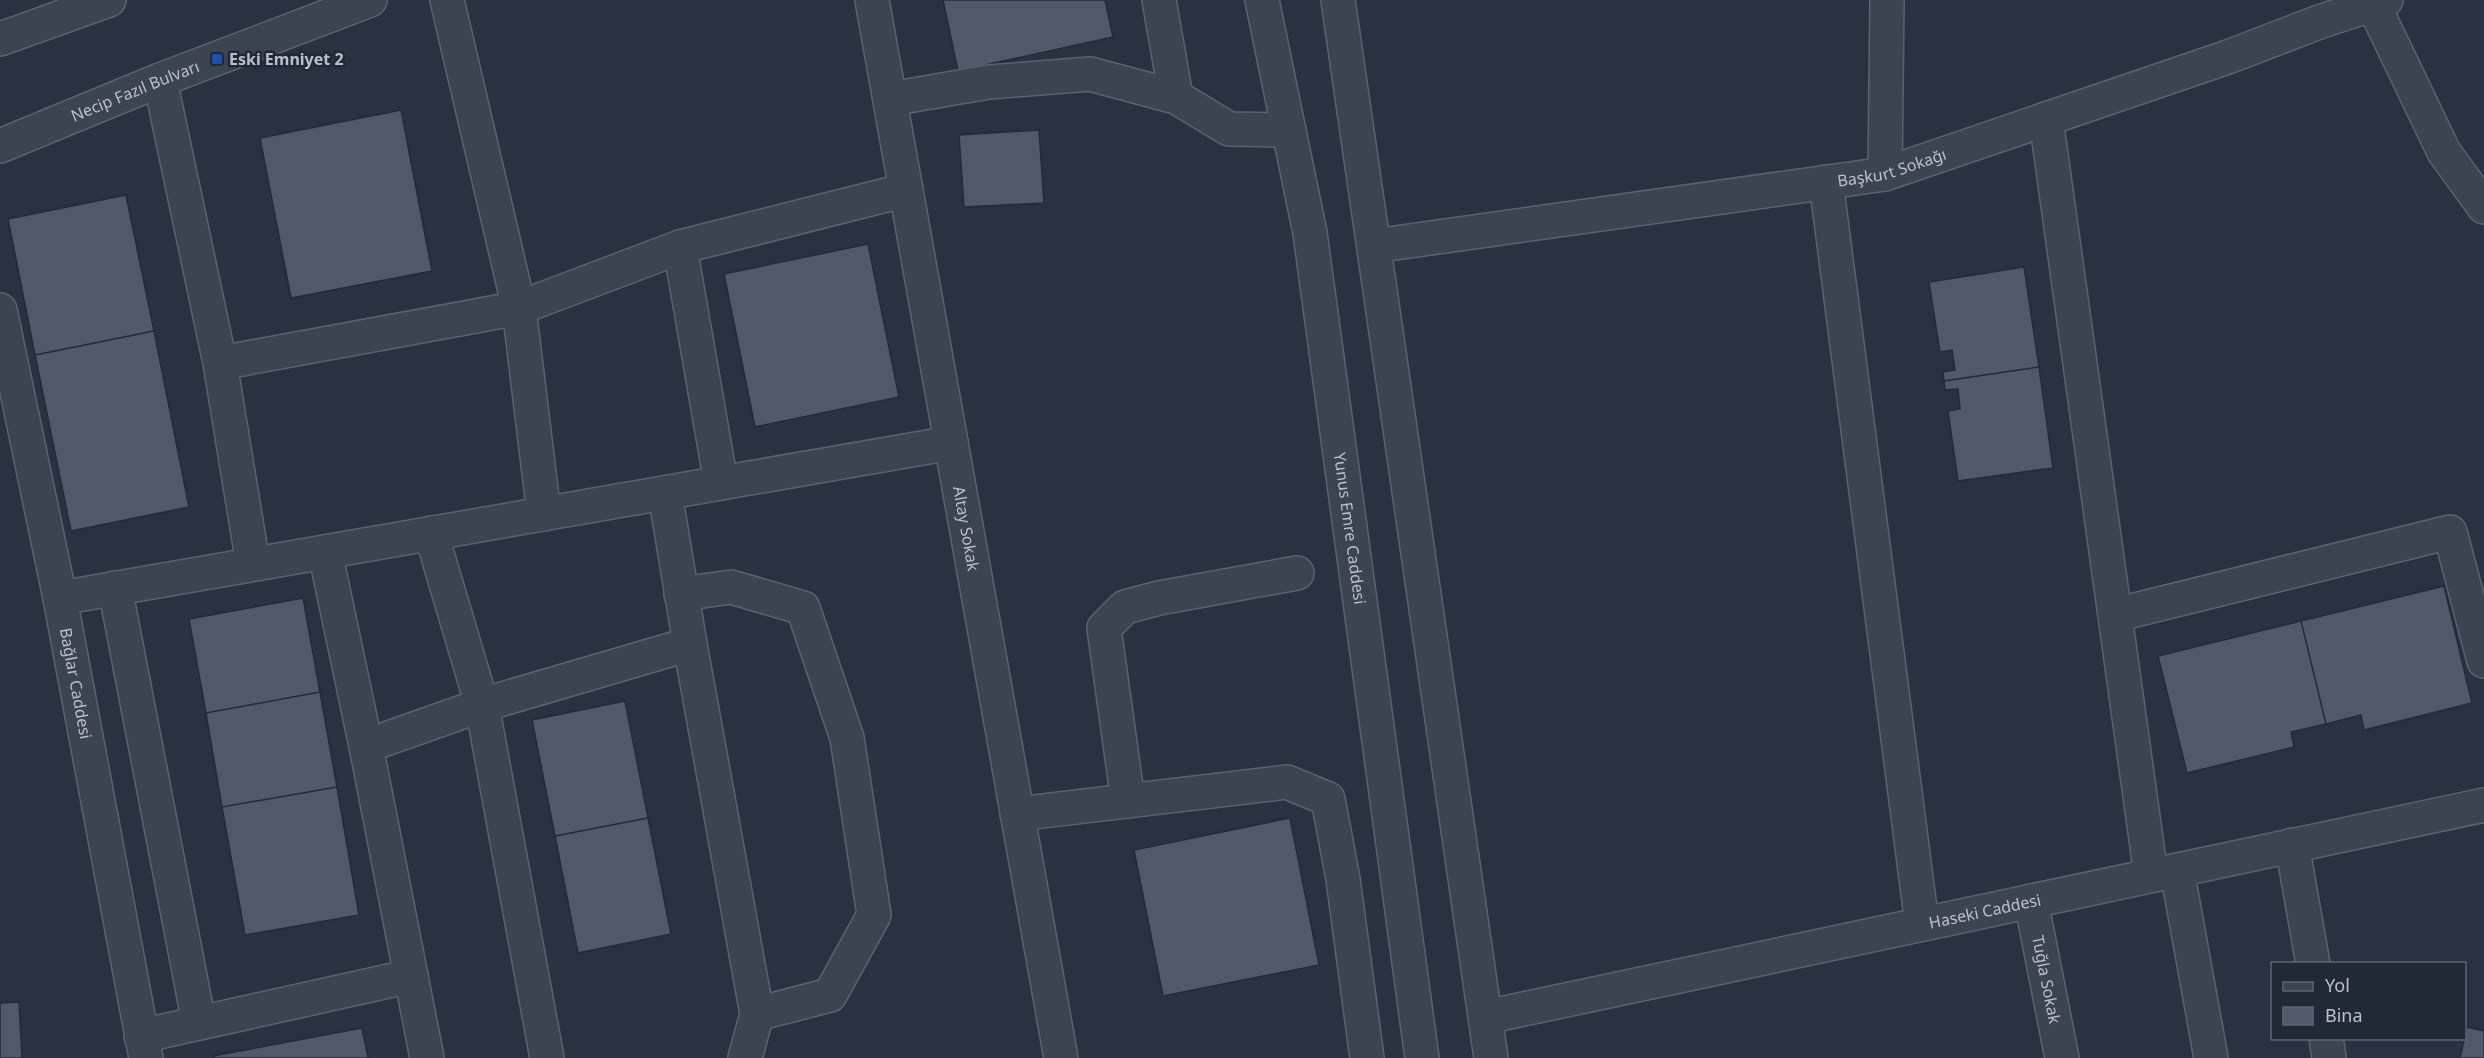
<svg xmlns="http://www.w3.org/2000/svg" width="2484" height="1058" font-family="'Noto Sans',sans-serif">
<rect width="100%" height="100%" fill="#293241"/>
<path fill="#50596a" stroke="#242b38" stroke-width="1.5" d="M 943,0 L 1105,0 L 1113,37 L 958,71 Z
M 401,110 L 432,271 L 291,298 L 260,138 Z
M 1039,130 L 1044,203 L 964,207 L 959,135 Z
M 126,195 L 154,331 L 35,355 L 8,219 Z
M 868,244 L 899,397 L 755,427 L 724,274 Z
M 2024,267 L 2039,367 L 1944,381 L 1943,372 L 1955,370 L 1952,350 L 1940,352 L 1929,282 Z
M 154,331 L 189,507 L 71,531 L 35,355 Z
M 2039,367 L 2053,468 L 1958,481 L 1948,411 L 1960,409 L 1958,389 L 1945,390 L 1944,381 Z
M 2444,586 L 2472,703 L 2364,730 L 2361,715 L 2326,724 L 2301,621 Z
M 303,598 L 320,692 L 206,713 L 189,619 Z
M 2301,621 L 2326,724 L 2291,732 L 2294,747 L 2187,773 L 2158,656 Z
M 320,692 L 337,787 L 222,807 L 206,713 Z
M 625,701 L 648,818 L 555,836 L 532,720 Z
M 337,787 L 359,915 L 245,935 L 222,807 Z
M 648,818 L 671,934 L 578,953 L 555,836 Z
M 1290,818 L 1319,965 L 1163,996 L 1134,850 Z
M 19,1002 L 22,1058 L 0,1058 L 0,1003 Z
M 2467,1027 L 2484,1031 L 2484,1058 L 2460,1058 Z
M 362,1028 L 368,1058 L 214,1058 L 213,1056 Z"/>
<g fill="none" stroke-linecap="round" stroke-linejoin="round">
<g stroke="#5b626e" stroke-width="36">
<g id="minor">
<path d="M 447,0 L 519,308 L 544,514"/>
<path id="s1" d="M 872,0 L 1061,1058"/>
<path d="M 1159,0 L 1176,97"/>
<path id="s2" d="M 1262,0 L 1310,233 L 1422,1058"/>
<path d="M 1338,0 L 1491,1058"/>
<path d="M 2373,4 L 2444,152 L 2484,207"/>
<path d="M 0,39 L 109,0"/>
<path d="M 160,80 L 220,363 L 253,564"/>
<path d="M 890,99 L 989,82 L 1090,74 L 1176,97 L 1229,129 L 1289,130"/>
<path d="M 2046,119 L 2151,875"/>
<path id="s3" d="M 0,146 L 160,80 L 370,0"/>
<path d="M 1885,174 L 1887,0"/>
<path d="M 1826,182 L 1922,924"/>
<path id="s4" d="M 1374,246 L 1885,174 L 2228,57 L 2319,22 L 2386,0"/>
<path d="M 680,247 L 721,483"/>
<path id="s5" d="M 0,310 L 60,598 L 146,1058"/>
<path d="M 220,363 L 519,308 L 680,247 L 906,190"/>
<path d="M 665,493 L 690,644 L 757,1014 L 745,1058"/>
<path d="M 431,533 L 482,705 L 547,1058"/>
<path d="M 325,552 L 366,746 L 427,1058"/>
<path d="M 115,588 L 199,1023"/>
<path d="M 681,594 L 731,587 L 803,608 L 847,738 L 874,915 L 830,995 L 757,1014"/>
<path d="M 60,598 L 951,443"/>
<path d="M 2115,615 L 2450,532 L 2484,661"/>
<path d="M 366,746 L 482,705 L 690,644"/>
<path d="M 1128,801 L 1104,628 L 1125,607 L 1159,598 L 1297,573"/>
<path d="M 1017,814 L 1287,782 L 1328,799 L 1343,879 L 1367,1058"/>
<path d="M 2292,845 L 2313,964"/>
<path d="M 2177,870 L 2211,1058"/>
<path id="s6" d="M 2031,901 L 2062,1058"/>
<path id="s7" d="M 1486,1017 L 2484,805"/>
<path d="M 141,1036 L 411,976"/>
<path d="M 2326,1038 L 2329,1058"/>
</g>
</g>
<use href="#minor" stroke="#3d4451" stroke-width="33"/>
</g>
<rect fill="#1a4fb4" stroke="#222936" stroke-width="2" x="211" y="53" width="12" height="12" rx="3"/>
<g text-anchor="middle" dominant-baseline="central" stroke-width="5" stroke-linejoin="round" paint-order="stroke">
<g font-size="16" font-weight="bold" fill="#bac0cb" stroke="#222936" text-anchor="start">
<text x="229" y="59">Eski Emniyet 2</text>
</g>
<g font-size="16" fill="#bac0cb" stroke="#222936">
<text stroke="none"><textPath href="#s3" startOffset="146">Necip Fazıl Bulvarı</textPath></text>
<text stroke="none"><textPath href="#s4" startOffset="524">Başkurt Sokağı</textPath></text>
<text stroke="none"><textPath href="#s2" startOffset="536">Yunus Emre Caddesi</textPath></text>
<text stroke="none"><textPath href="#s1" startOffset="537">Altay Sokak</textPath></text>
<text stroke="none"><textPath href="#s5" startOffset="381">Bağlar Caddesi</textPath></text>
<text stroke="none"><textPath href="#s7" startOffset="510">Haseki Caddesi</textPath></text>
<text stroke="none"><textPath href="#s6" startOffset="80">Tuğla Sokak</textPath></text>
</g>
</g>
<rect x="2271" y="962" width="195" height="78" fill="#222936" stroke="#5f6572" stroke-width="1.5"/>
<rect x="2283" y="982" width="30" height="9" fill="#3d4451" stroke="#5f6572" stroke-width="1.5"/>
<text x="2325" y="992" font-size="18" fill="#bac0cb">Yol</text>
<rect x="2283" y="1007" width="30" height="18" fill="#50596a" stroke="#5f6572" stroke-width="1.5"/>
<text x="2325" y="1022" font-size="18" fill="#bac0cb">Bina</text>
</svg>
